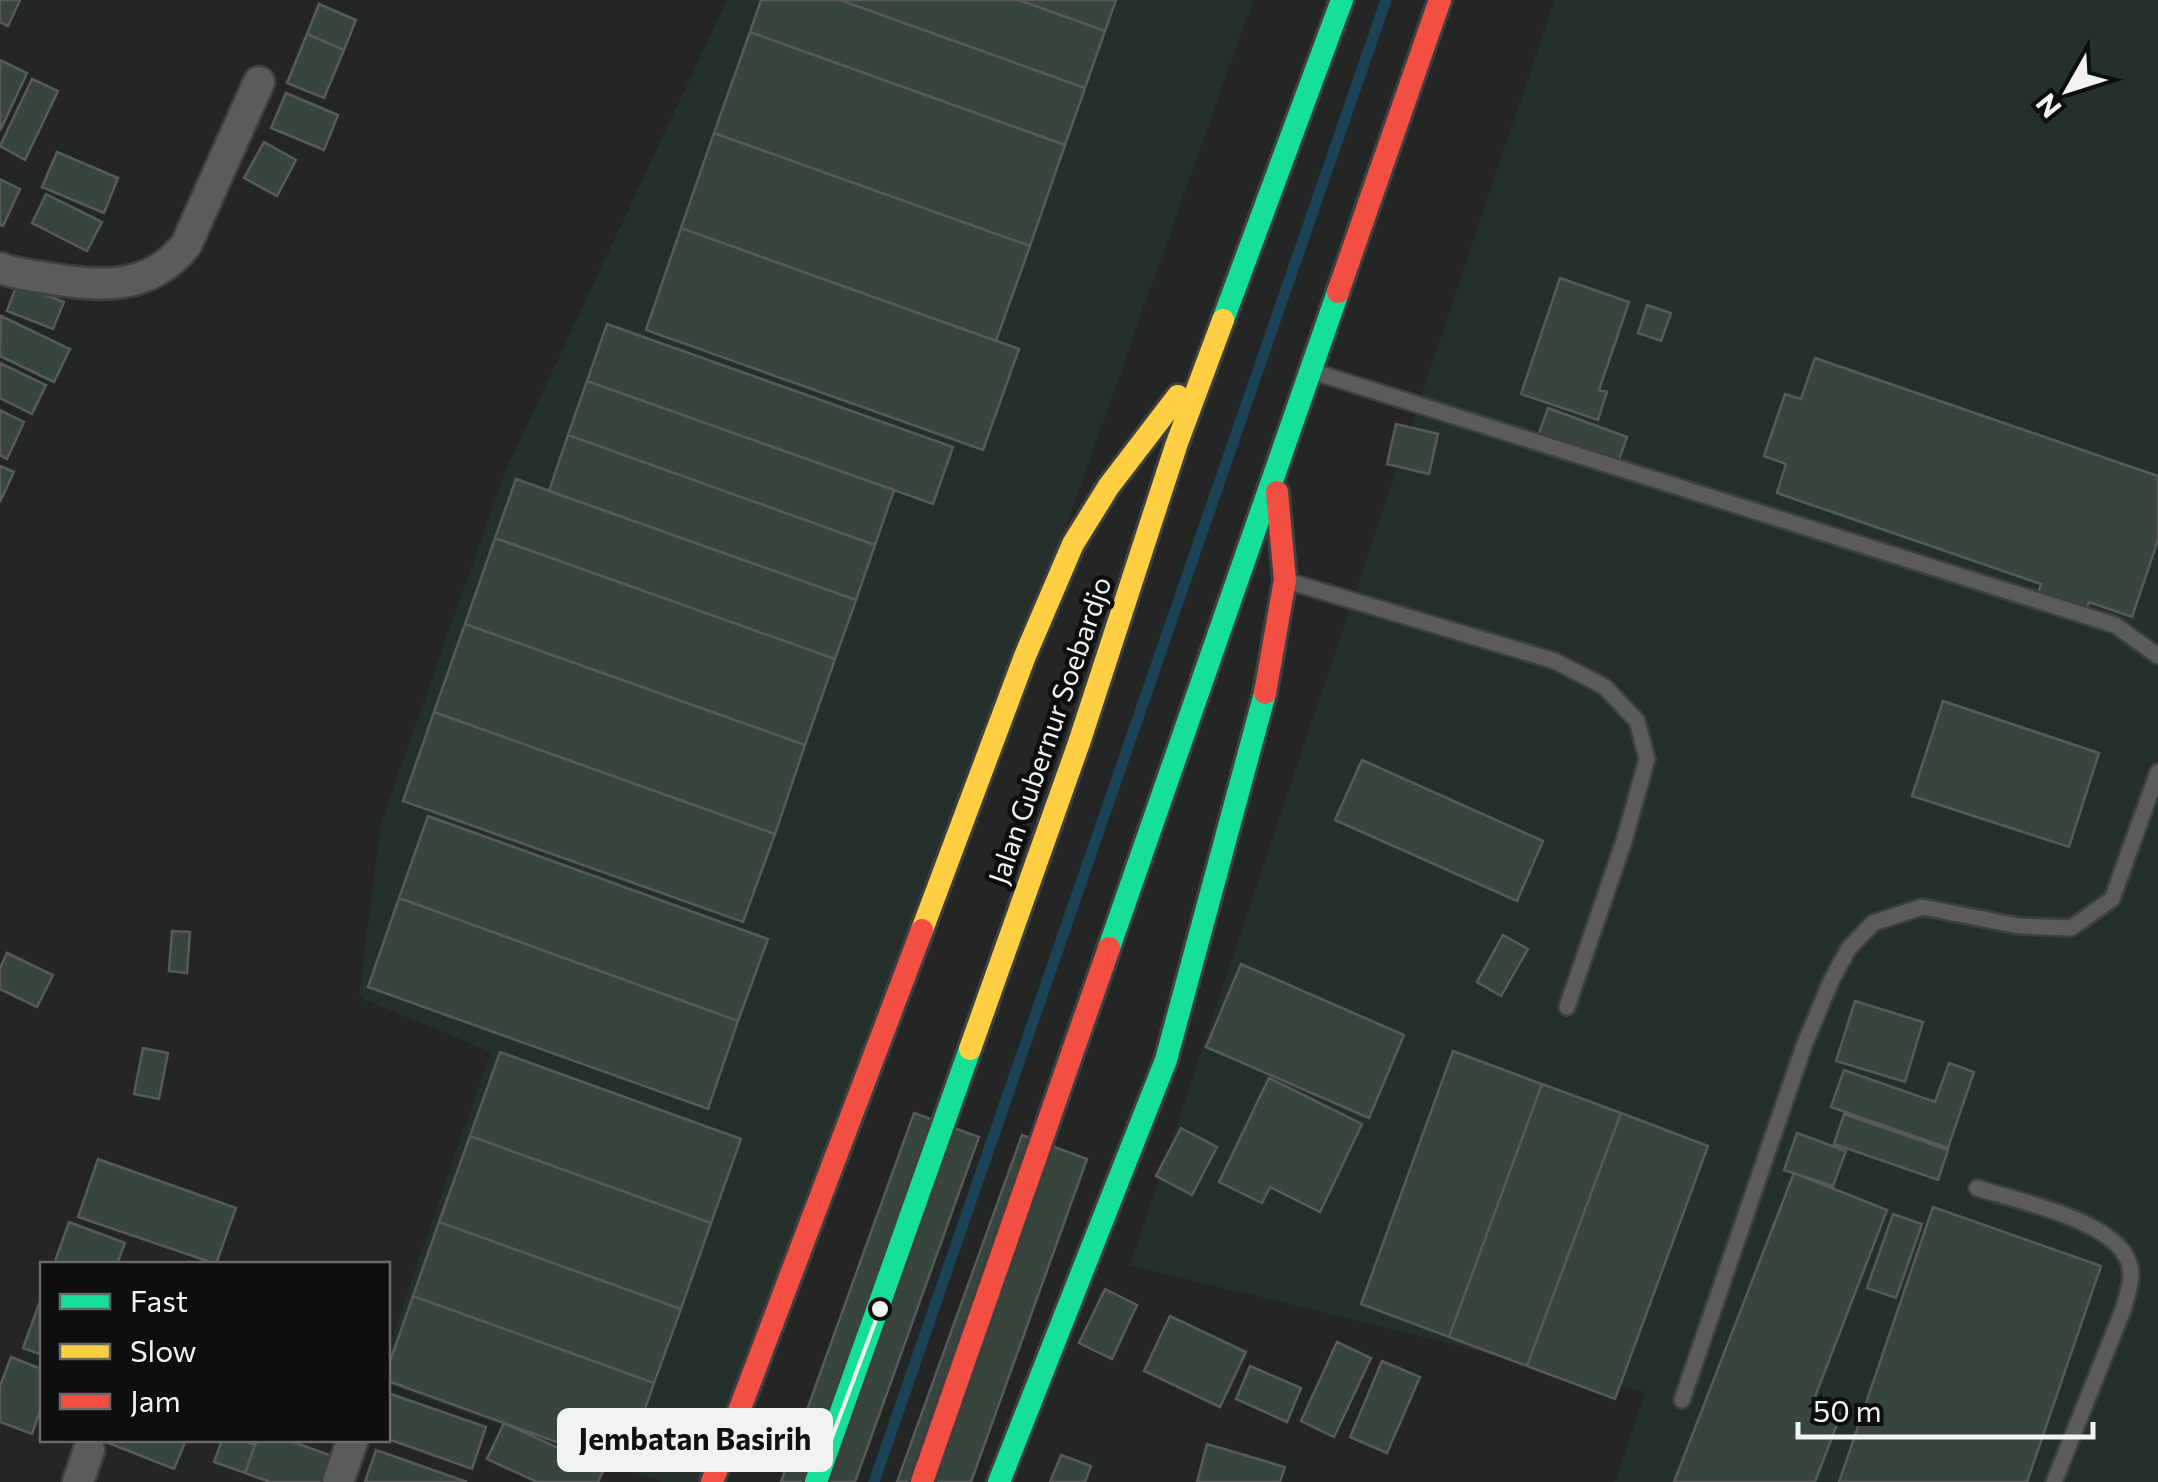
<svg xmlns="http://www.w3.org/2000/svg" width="2158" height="1482" font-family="Commissioner,sans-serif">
<rect width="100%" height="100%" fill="#232625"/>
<path fill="#25302d" d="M 727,0 L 1253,0 L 926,920 L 701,1482 L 661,1482 L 388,1385 L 388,1349 L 491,1052 L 359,997 L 381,823 L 506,470 Z
M 1554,0 L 2158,0 L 2158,1482 L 1615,1482 L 1645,1392 L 1130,1265 Z"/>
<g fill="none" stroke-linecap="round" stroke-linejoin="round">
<path stroke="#1b4255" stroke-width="11" d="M 874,1482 L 1386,0"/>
</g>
<path fill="#38453d" stroke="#585a59" stroke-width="2.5" d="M 0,0 L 20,0 L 8,26 L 0,22 Z
M 761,0 L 840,0 L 1085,88 L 1065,145 L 750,32 Z
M 840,0 L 1019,0 L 1105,31 L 1085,88 Z
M 1019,0 L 1116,0 L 1105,31 Z
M 319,4 L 356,20 L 344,50 L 307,34 Z
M 750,32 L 1065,145 L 1030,246 L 714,133 Z
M 307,34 L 344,50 L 324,98 L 287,83 Z
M 0,60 L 27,73 L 0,131 Z
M 32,79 L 58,91 L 25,160 L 0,146 Z
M 286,93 L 338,115 L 324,150 L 271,128 Z
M 714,133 L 1030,246 L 996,341 L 681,228 Z
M 264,142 L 296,160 L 277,196 L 244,178 Z
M 57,152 L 118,178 L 104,213 L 42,187 Z
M 0,179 L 20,189 L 3,226 L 0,225 Z
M 46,194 L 102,222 L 87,251 L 32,223 Z
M 681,228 L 1019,349 L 983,450 L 646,330 Z
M 1560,278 L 1629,302 L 1599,390 L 1607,392 L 1598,420 L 1521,394 Z
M 17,284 L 64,302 L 53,329 L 7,311 Z
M 1647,305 L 1671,313 L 1661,341 L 1638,333 Z
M 1,316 L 70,349 L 54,382 L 0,356 Z
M 607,324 L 953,447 L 933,504 L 587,381 Z
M 1815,358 L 2158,476 L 2158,540 L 2132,617 L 2089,602 L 2085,612 L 2037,596 L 2041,584 L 1777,493 L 1786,464 L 1764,456 L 1785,394 L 1801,399 Z
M 0,363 L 46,385 L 32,414 L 0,398 Z
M 587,381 L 894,490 L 875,545 L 568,435 Z
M 1548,408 L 1627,437 L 1616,468 L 1537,439 Z
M 0,410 L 24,422 L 7,459 L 0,455 Z
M 1396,424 L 1438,434 L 1429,474 L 1387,464 Z
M 568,435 L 875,545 L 856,600 L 549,491 Z
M 0,466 L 14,472 L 0,502 Z
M 516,479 L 856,600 L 835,659 L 495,538 Z
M 495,538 L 835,659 L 805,745 L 465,624 Z
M 465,624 L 805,745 L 775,834 L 434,712 Z
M 1943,701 L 2099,753 L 2069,847 L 1912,796 Z
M 434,712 L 775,834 L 743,922 L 403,801 Z
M 1362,760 L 1543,841 L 1517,901 L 1335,820 Z
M 428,816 L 768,939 L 738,1021 L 399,898 Z
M 399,898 L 738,1021 L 708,1109 L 368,987 Z
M 172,931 L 190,932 L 187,973 L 169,971 Z
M 1503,935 L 1528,949 L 1501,996 L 1477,982 Z
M 7,953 L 53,975 L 37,1007 L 0,989 L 0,968 Z
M 1241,964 L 1404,1035 L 1369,1118 L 1206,1047 Z
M 1855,1001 L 1923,1022 L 1905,1082 L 1836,1061 Z
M 143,1048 L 168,1053 L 159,1099 L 134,1094 Z
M 1453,1051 L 1542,1084 L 1449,1337 L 1361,1304 Z
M 500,1052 L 741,1139 L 711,1223 L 470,1136 Z
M 1949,1063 L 1974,1072 L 1948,1148 L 1831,1107 L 1844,1070 L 1935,1102 Z
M 1269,1078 L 1362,1124 L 1320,1212 L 1270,1187 L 1262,1203 L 1219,1182 Z
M 1542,1084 L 1621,1113 L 1527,1366 L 1449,1337 Z
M 914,1113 L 979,1137 L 855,1482 L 781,1482 Z
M 1621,1113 L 1708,1146 L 1615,1399 L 1527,1366 Z
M 1844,1114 L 1948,1150 L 1938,1180 L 1834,1144 Z
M 1181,1128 L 1217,1147 L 1192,1195 L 1156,1176 Z
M 1797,1133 L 1846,1151 L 1833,1186 L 1784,1170 Z
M 1022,1135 L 1087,1159 L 971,1482 L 897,1482 Z
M 470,1136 L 711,1223 L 681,1309 L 439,1222 Z
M 98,1159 L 236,1208 L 216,1264 L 78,1217 Z
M 1794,1173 L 1887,1210 L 1813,1402 L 1841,1414 L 1815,1482 L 1674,1482 Z
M 1933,1207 L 2101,1266 L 2027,1482 L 1839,1482 Z
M 1893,1214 L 1922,1224 L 1896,1298 L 1867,1288 Z
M 69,1222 L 125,1243 L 117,1264 L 54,1264 Z
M 439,1222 L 681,1309 L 654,1383 L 413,1296 Z
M 1105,1289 L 1137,1305 L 1112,1359 L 1079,1343 Z
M 42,1296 L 42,1355 L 23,1348 Z
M 413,1296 L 654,1383 L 625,1467 L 388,1381 L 388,1367 Z
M 1170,1316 L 1246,1352 L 1220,1407 L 1144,1371 Z
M 1337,1342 L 1371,1358 L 1334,1437 L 1301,1421 Z
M 11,1357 L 42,1369 L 42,1405 L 32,1434 L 0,1422 L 0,1386 Z
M 1382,1361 L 1420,1377 L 1387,1453 L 1350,1437 Z
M 1250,1366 L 1301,1388 L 1287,1422 L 1236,1399 Z
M 388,1393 L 486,1427 L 472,1469 L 388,1439 Z
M 504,1423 L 604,1469 L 598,1482 L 537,1482 L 487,1459 Z
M 101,1440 L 186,1440 L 174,1469 Z
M 222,1440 L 241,1440 L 255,1445 L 245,1473 L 214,1462 Z
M 257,1440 L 288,1440 L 332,1456 L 323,1482 L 270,1482 L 245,1473 Z
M 1207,1444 L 1285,1467 L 1280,1482 L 1197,1482 Z
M 376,1450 L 467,1482 L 365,1482 Z
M 1061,1455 L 1091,1466 L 1085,1482 L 1050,1482 Z"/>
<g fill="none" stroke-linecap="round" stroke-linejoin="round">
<g stroke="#3e403f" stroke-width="20">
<path id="lane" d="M 1321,374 L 2115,625 L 2158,656
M 1294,583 L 1555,661 L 1605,687 L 1637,721 L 1647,759 L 1624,841 L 1567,1007
M 1977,1188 C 2017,1201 2115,1220 2129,1263 C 2134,1278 2127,1295 2123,1310 L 2054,1482
M 1682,1400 L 1805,1043 L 1832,979 L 1849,948 L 1873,923 L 1922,907 L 2019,926 L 2071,928 L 2112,899 L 2158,772"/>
</g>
<g stroke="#3e403f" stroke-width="35">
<path id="street" d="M 0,268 C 15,274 31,275 47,278 C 100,287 149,291 186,245 L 259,82
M 78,1482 L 89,1450
M 338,1482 L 352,1442"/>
</g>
<g stroke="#3e403f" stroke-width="28">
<path id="fast" d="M 1223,320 L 1342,0
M 1109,948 L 1338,292
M 816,1482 L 970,1049
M 999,1482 L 1166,1060 L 1265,693"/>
</g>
<g stroke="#3e403f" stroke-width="28">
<path id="slow" d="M 922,930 L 1025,656 L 1073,544 L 1109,486 L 1178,396
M 970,1049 L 1079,743 L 1177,443 L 1223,320"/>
</g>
<g stroke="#3e403f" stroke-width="28">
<path id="jam" d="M 1338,292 L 1440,0
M 1265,693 L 1285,580 L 1277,492
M 712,1482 L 922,930
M 922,1482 L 1109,948"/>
</g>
<use href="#lane" stroke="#5a5c5b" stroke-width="15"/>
<use href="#street" stroke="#5a5c5b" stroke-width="30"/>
<use href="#fast" stroke="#16e098" stroke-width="22"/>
<use href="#slow" stroke="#ffcf43" stroke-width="22"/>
<use href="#jam" stroke="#f24e42" stroke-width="22"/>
</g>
<g text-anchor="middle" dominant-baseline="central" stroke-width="9" stroke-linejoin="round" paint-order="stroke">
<g font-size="28" fill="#f0f3f2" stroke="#0d0f0e">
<text transform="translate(1049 730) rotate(-71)">Jalan Gubernur Soebardjo</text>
</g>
</g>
<path fill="none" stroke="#f0f3f2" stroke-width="4" d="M880 1309L831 1440"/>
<circle fill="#f0f3f2" stroke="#0d0f0e" stroke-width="4" cx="880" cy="1309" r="10"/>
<rect fill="#f0f3f2" stroke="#f0f3f2" stroke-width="4" x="559" y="1410" width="272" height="60" rx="10"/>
<g font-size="30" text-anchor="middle" font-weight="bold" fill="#111">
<text x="695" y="1450">Jembatan Basirih</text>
</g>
<rect x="40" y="1262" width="350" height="180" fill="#0d0f0e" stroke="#686a69" stroke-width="2.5"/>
<rect x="60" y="1294" width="50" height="15" fill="#16e098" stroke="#686a69" stroke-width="2.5"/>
<text x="130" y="1312" font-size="30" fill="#f0f3f2">Fast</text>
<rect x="60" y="1344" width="50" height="15" fill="#ffcf43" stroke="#686a69" stroke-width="2.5"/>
<text x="130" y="1362" font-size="30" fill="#f0f3f2">Slow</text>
<rect x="60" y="1394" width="50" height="15" fill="#f24e42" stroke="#686a69" stroke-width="2.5"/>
<text x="130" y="1412" font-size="30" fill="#f0f3f2">Jam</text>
<g transform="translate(2068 90) rotate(231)" stroke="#0d0f0e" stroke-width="8" paint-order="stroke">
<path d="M0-8L18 38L0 25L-18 38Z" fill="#f0f3f2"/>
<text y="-15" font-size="28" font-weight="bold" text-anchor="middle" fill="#f0f3f2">N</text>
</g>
<path d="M1798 1422v15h295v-15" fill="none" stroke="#f0f3f2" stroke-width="5"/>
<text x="1813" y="1422" font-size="30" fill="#f0f3f2" stroke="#0d0f0e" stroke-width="8" paint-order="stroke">50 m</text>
</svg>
